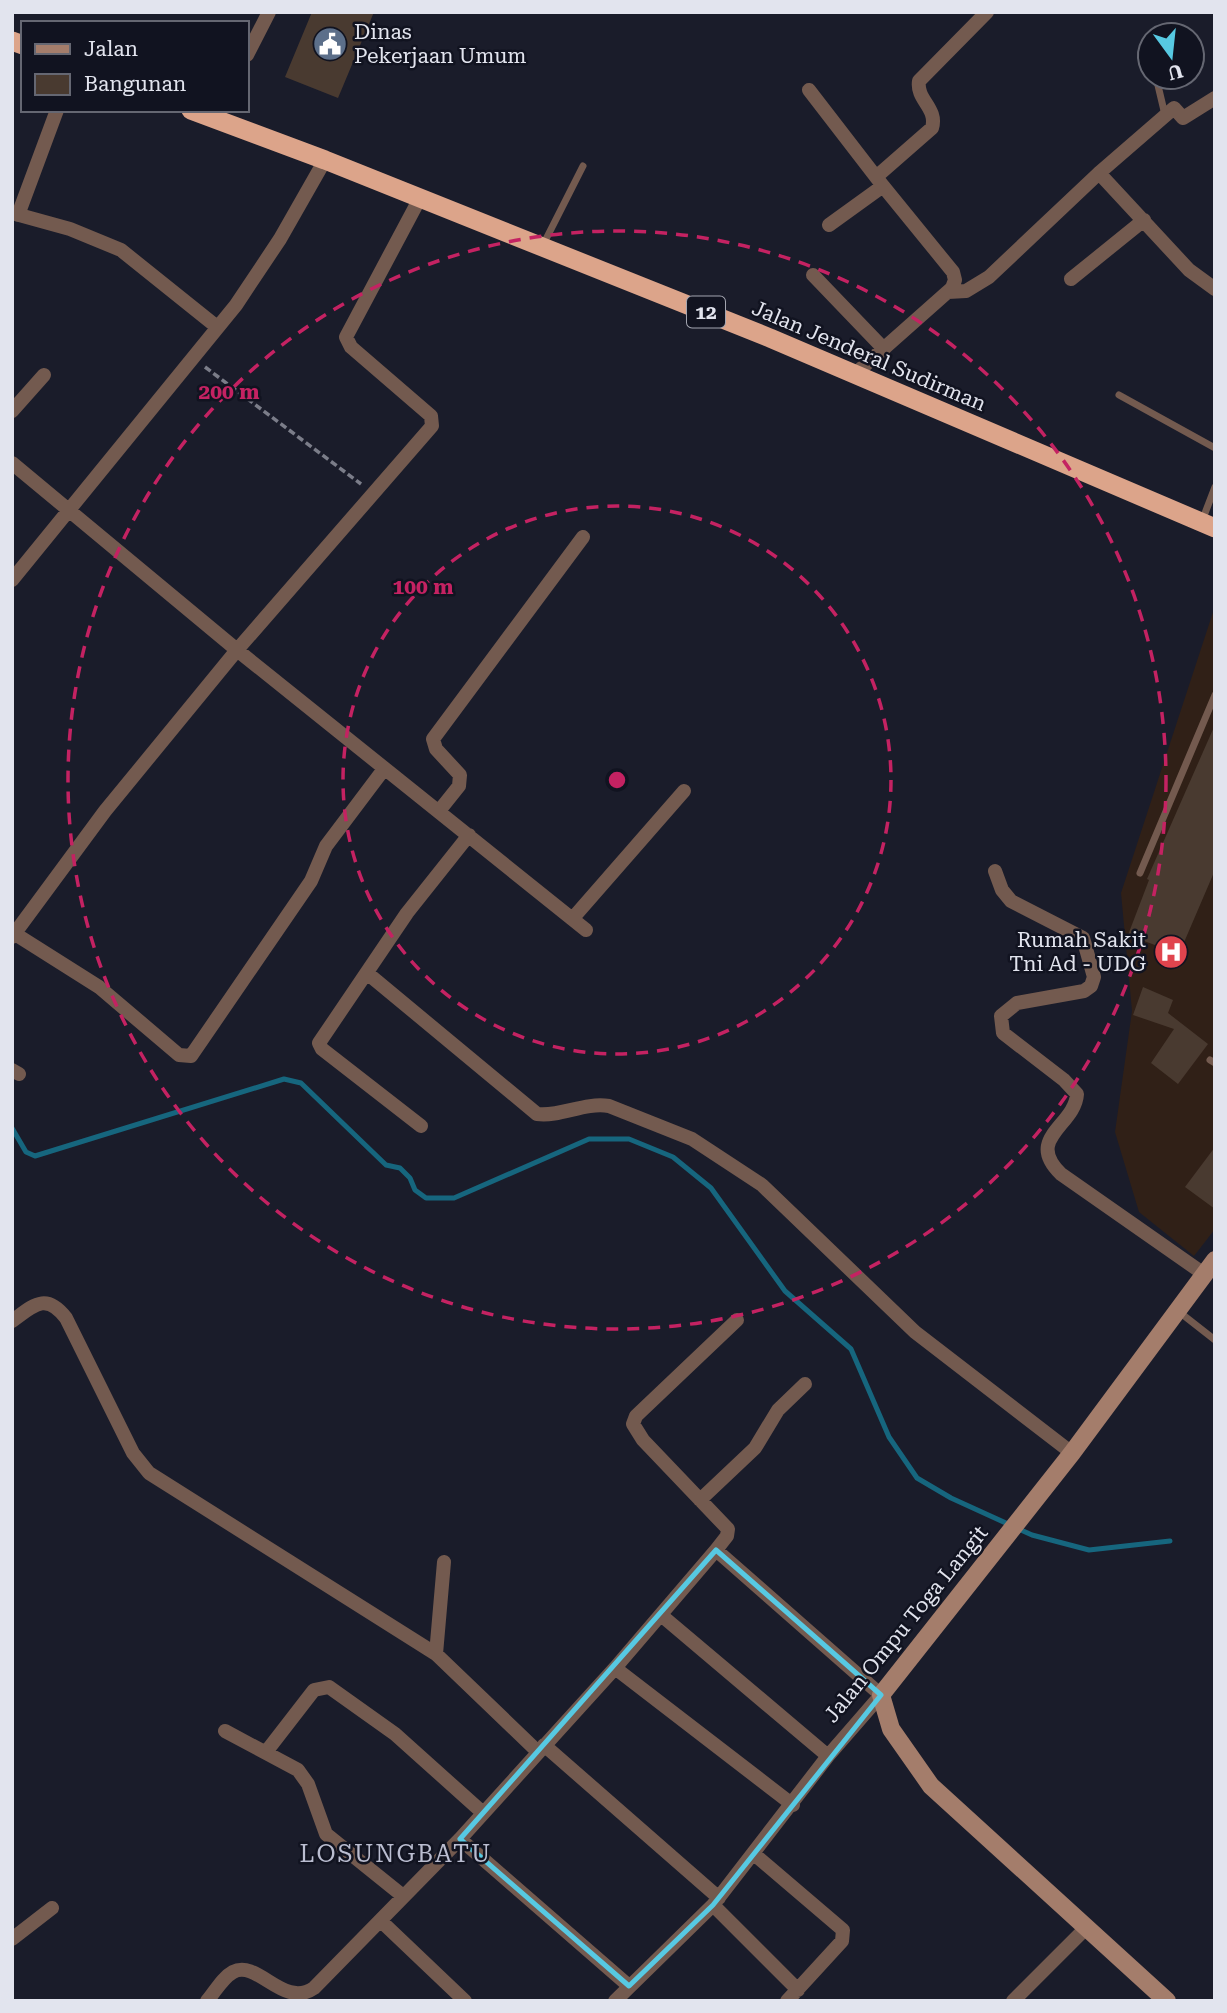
<svg xmlns="http://www.w3.org/2000/svg" width="1227" height="2013" font-family="'Roboto Serif',serif">
<rect width="100%" height="100%" fill="#1a1c2a"/>
<path fill="#302017" d="M 1215,606 L 1215,1229 L 1194,1256 L 1139,1212 L 1115,1132 L 1132,1011 L 1121,893 Z"/>
<g fill="none" stroke-linecap="round" stroke-linejoin="round">
<path stroke="#16667e" stroke-width="5" d="M 12,1128 L 26,1152 L 35,1156 L 284,1079 L 301,1083 L 386,1165 L 400,1168 L 410,1178 L 415,1190 L 426,1198 L 454,1198 L 589,1139 L 629,1139 L 673,1157 L 711,1188 L 785,1291 L 851,1349 L 889,1437 L 917,1478 L 951,1498 L 1032,1535 L 1089,1550 L 1170,1541"/>
</g>
<path fill="#493a30" d="M 312,12 L 374,12 L 338,98 L 285,77 Z
M 1214,727 L 1215,870 L 1179,954 L 1128,935 L 1149,880 L 1147,879 Z
M 1143,987 L 1173,1000 L 1168,1013 L 1208,1044 L 1178,1084 L 1151,1063 L 1174,1029 L 1133,1015 Z
M 1215,1147 L 1215,1209 L 1185,1187 Z"/>
<g fill="none" stroke-linecap="round" stroke-linejoin="round">
<path stroke="#7b7d89" stroke-width="3.5" stroke-dasharray="7 3.5" stroke-linecap="butt" d="M 205,367 L 361,484"/>
<path stroke="#735a4f" stroke-width="7" d="M 1147,39 L 1150,50
M 1156,77 L 1165,115
M 542,247 L 583,166
M 1119,395 L 1215,448
M 1202,521 L 1215,487
M 1140,873 L 1215,695
M 1210,1060 L 1215,1063
M 1178,1311 L 1215,1340"/>
<path stroke="#735a4f" stroke-width="14" d="M 247,55 L 269,12
M 809,90 L 883,186 L 829,225
M 1099,173 L 1189,270 L 1215,289
M 876,177 L 932,128 C 938,108 916,100 919,81 L 987,12
M 12,213 L 70,229 L 121,250 L 217,327
M 18,215 L 57,110
M 813,275 L 884,349
M 1071,279 L 1144,220
M 948,292 L 966,291 L 989,277 L 1099,173 L 1174,108 L 1183,118 L 1215,98
M 855,374 L 952,288 L 955,280 L 953,272 L 883,186
M 12,411 L 44,375
M 12,463 L 237,650 L 586,930
M 12,580 L 236,305 L 280,239 L 325,160
M 439,811 L 459,786 L 460,775 L 436,749 L 433,739 L 583,537
M 995,871 L 1002,890 L 1011,901 L 1083,938 L 1094,977 L 1091,986 L 1084,991 L 1017,1003 L 1001,1016 L 1003,1033 L 1064,1080 L 1077,1094 C 1075,1126 1024,1138 1061,1174 L 1204,1274
M 573,918 L 684,791
M 12,932 L 99,987 L 179,1055 L 191,1056 L 311,881 L 326,846 L 384,769
M 12,937 L 105,811 L 237,650 L 432,426 L 431,416 L 351,347 L 346,337 L 420,198
M 367,973 L 537,1114 C 561,1117 584,1102 609,1106 L 692,1139 L 762,1185 L 915,1332 L 1072,1453
M 12,1070 L 19,1074
M 421,1126 L 322,1049 L 319,1043 L 407,913 L 469,835
M 12,1321 C 34,1305 46,1292 66,1318 L 133,1453 L 149,1473 L 436,1654 L 537,1751
M 700,1500 L 755,1448 L 778,1410 L 805,1384
M 716,1550 L 727,1536 L 728,1529 L 643,1440 L 633,1424 L 636,1416 L 737,1320
M 661,1615 L 828,1756
M 436,1654 L 444,1562
M 615,1668 L 793,1805
M 225,1731 L 298,1770 L 308,1784 L 326,1834 L 403,1896
M 544,1745 L 719,1898
M 266,1752 L 314,1690 L 329,1687 L 395,1734 L 482,1812
M 460,1839 L 629,1986
M 754,1854 L 843,1930 L 842,1941 L 787,2001
M 713,1905 L 798,1990
M 382,1922 L 465,2001
M 12,1939 L 52,1908
M 207,2001 C 215,1992 222,1978 233,1972 C 258,1959 283,2009 314,1988 L 460,1839 L 615,1668 L 716,1550 L 881,1695 L 828,1756 L 713,1905 L 615,2001
M 1013,2001 L 1086,1928"/>
<path stroke="#a47d6b" stroke-width="18" d="M 1167,2001 L 931,1786 L 891,1729 L 881,1695 L 1072,1453 L 1215,1260"/>
<path stroke="#dca48a" stroke-width="19" d="M 12,41 L 23,45
M 191,110 L 325,160 L 770,338 L 1215,528"/>
</g>
<path fill="none" stroke="#57c9e2" stroke-width="5" stroke-linejoin="round" d="M 716,1550 L 881,1695 L 713,1905 L 629,1986 L 460,1839 Z"/>
<g fill="none" stroke="#c42262" stroke-width="3.5" stroke-dasharray="12 9">
<circle cx="617" cy="780" r="274"/>
<circle cx="617" cy="780" r="549"/>
</g>
<defs>
<g id="civic-disc" transform="scale(1.75)"><circle r="9.5" fill="#5c6f8a" stroke="#111320"/><path d="M-.6-6.5H3V-4.5H.6V-3L4-1V1h2V6H-6V1h2V-1L-.6-3ZM-1.2 2.5V6h2.4V2.5Z" fill="#fff"/></g>
<g id="hospital-disc" transform="scale(1.75)"><circle r="9.5" fill="#e0444e" stroke="#111320"/><path d="M-5-5h3v3.5h4V-5h3V5h-3V1.5h-4V5h-3Z" fill="#fff"/></g>
</defs>
<g fill-rule="evenodd">
<use href="#civic-disc" x="330" y="44"/>
<use href="#hospital-disc" x="1171" y="952"/>
</g>
<g text-anchor="middle" dominant-baseline="central" stroke-width="5" stroke-linejoin="round" paint-order="stroke">
<rect fill="#111320" stroke="#a3a5b0" stroke-width="2" x="687" y="296.5" width="38" height="31" rx="5"/>
<g font-size="19" font-weight="bold" fill="#e2e4ee">
<text x="706" y="312">12</text>
</g>
<g font-size="21" fill="#e2e4ee" stroke="#111320" text-anchor="start">
<text x="354" y="32">Dinas<tspan x="354" dy="24">Pekerjaan Umum</tspan></text>
<text x="1146" y="940" text-anchor="end">Rumah Sakit<tspan x="1146" dy="24">Tni Ad - UDG</tspan></text>
</g>
<g font-size="21" fill="#e2e4ee" stroke="#111320">
<text transform="translate(869 356) rotate(23)">Jalan Jenderal Sudirman</text>
<text transform="translate(906 1624) rotate(-51)">Jalan Ompu Toga Langit</text>
</g>
<g font-size="24" letter-spacing="2" fill="#babdd0" stroke="#111320">
<text x="396" y="1854">LOSUNGBATU</text>
</g>
</g>
<circle cx="617" cy="780" r="10" fill="#c42262" stroke="#111320" stroke-width="3.5"/>
<g font-size="21" text-anchor="middle" font-weight="bold" fill="#c42262" stroke="#111320" stroke-width="5" stroke-linejoin="round" paint-order="stroke">
<text x="229" y="399">200 m</text>
<text x="423" y="594">100 m</text>
</g>
<rect width="1227" height="2013" fill="none" stroke="#e2e4ee" stroke-width="28"/>
<rect x="21" y="21" width="228" height="91" fill="#111320" stroke="#656772" stroke-width="2"/>
<rect x="35" y="44" width="35" height="10" fill="#a47d6b" stroke="#656772" stroke-width="2"/>
<text x="84" y="56" font-size="21" fill="#e2e4ee">Jalan</text>
<rect x="35" y="74" width="35" height="21" fill="#493a30" stroke="#656772" stroke-width="2"/>
<text x="84" y="91" font-size="21" fill="#e2e4ee">Bangunan</text>
<g transform="translate(1171 56) rotate(165)"><circle r="33" fill="#111320" stroke="#656772" stroke-width="2"/>
<path d="M0-5L12 26L0 18L-12 26Z" fill="#57c9e2"/>
<text y="-10" font-size="19" font-weight="bold" text-anchor="middle" fill="#e2e4ee">U</text>
</g>
</svg>
